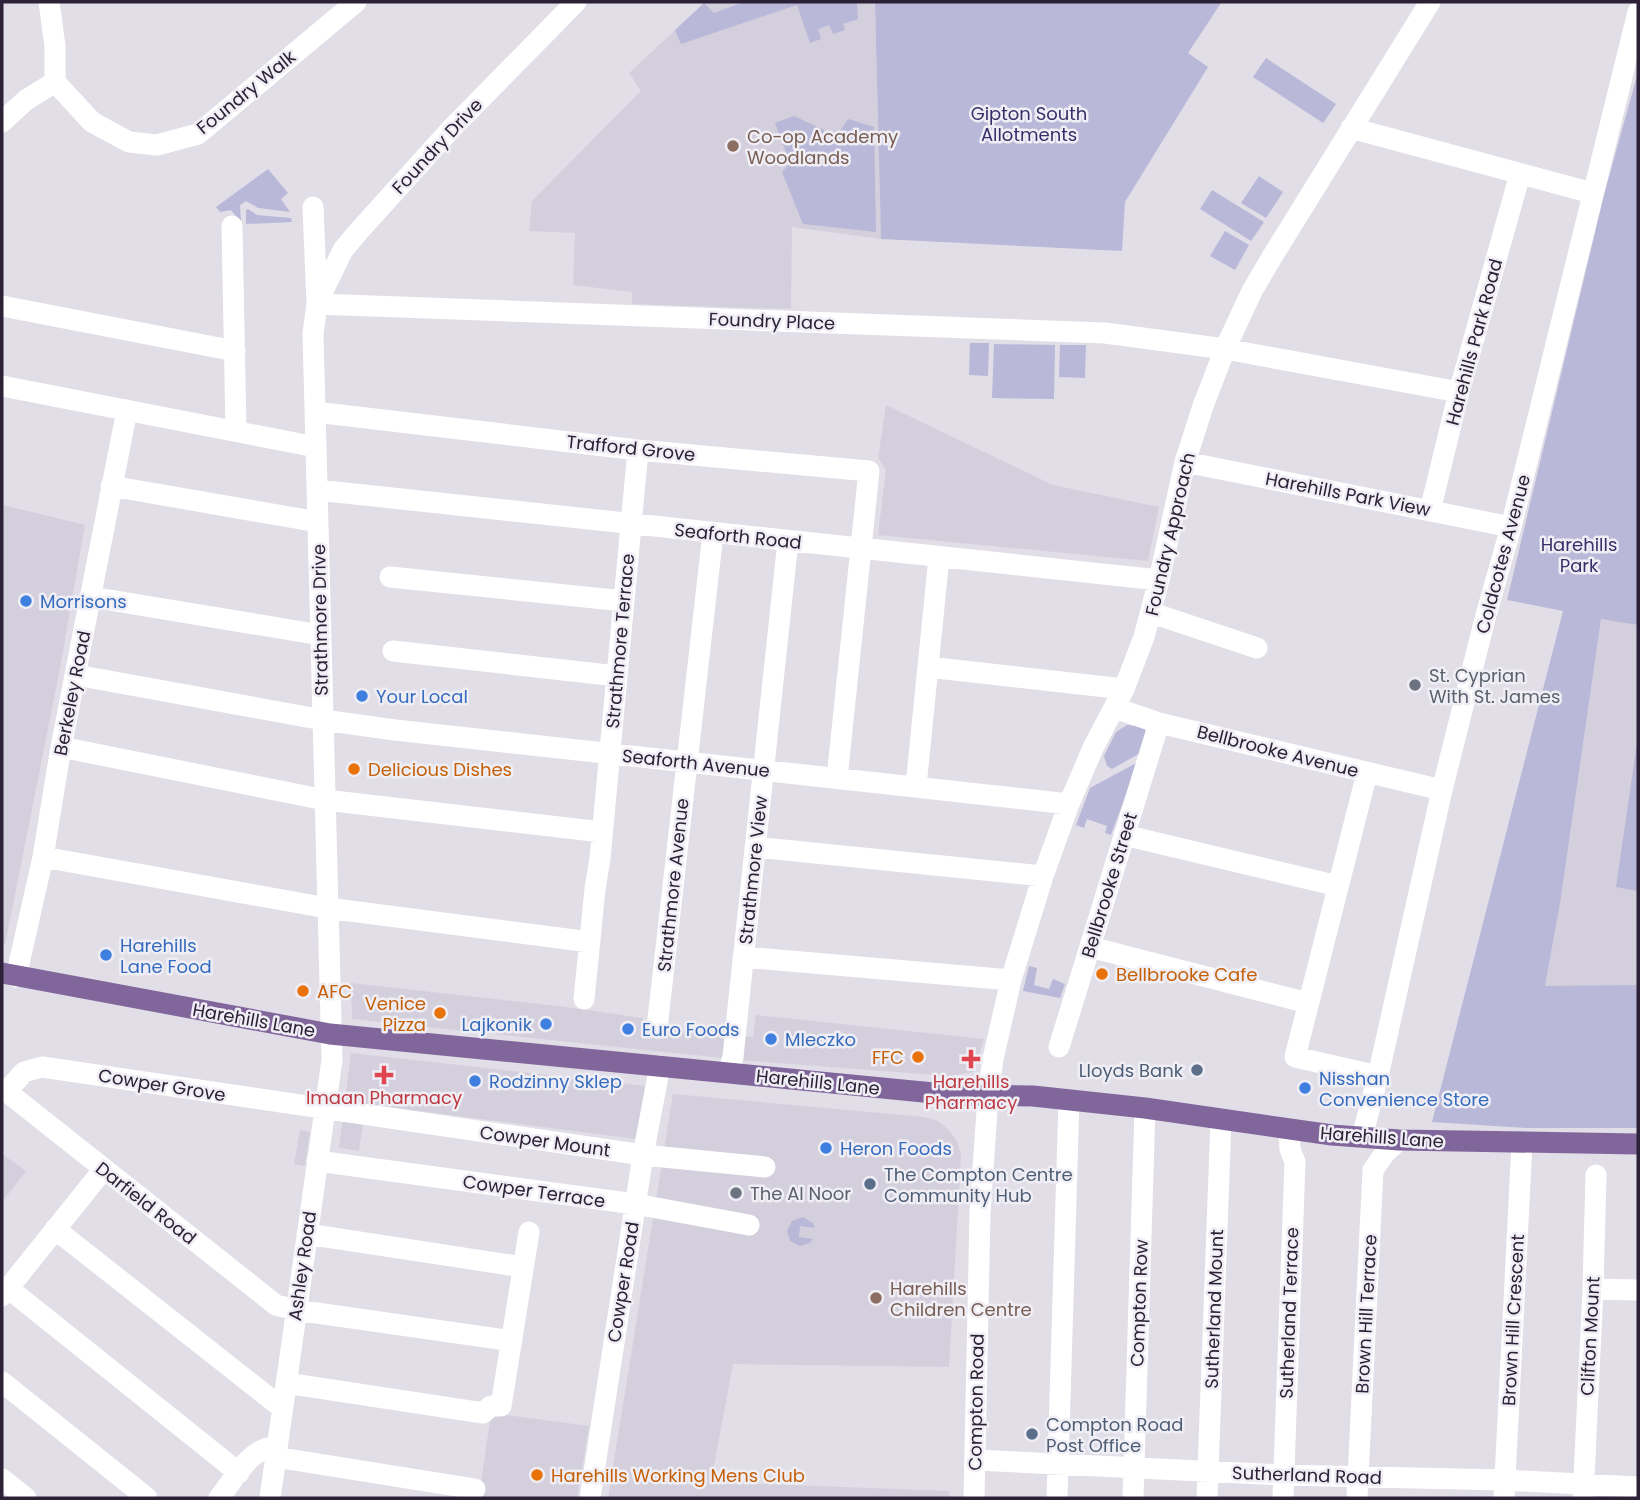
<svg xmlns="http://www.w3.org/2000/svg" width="1640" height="1500" font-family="Poppins,sans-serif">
<rect width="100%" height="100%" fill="#e1dee8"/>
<path fill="#d4cfdc" d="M 708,2 L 875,2 L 881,239 L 792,227 L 791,309 L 632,304 L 632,292 L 573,285 L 575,233 L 529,231 L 532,201 L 641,91 L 629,73 L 704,3 Z
M 886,405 L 1053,485 L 1159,507 L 1148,561 L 878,535 L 886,470 L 878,458 Z
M 3,505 L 85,525 L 60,668 L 5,945 L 2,944 Z
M 1601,618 L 1638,625 L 1638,1128 L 1545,986 L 1560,904 Z
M 351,983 L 566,1007 L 643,1018 L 642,1027 L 712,1034 L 753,1037 L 756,1015 L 984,1039 L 974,1072 L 948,1076 L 751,1061 L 352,1019 Z
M 351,1053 L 645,1086 L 636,1139 L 366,1104 L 359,1151 L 339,1148 Z
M 673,1094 L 924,1117 L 938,1121 L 949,1130 L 957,1141 L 961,1155 L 949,1367 L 733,1364 L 711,1482 L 949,1491 L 949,1498 L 608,1498 Z
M 300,1130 L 310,1132 L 305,1166 L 294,1164 Z
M 2,1154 L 26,1171 L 2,1202 Z
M 491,1413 L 589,1426 L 577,1498 L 479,1498 Z"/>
<path fill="#b9b8d8" d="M 744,2 L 857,2 L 858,19 L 843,24 L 845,30 L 833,34 L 829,25 L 818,29 L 821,39 L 810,43 L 797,5 L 681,44 L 675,30 L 704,3 L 714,13 Z
M 875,2 L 1221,3 L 1188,53 L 1208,67 L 1125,202 L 1122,251 L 881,239 Z
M 1266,58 L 1336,104 L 1323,123 L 1253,77 Z
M 1638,72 L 1638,625 L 1601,619 L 1560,904 L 1545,986 L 1638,985 L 1637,1128 L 1526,1128 L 1432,1122 L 1563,611 L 1507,600 L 1604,195 Z
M 794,116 L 824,130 L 826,141 L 832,143 L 848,119 L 874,127 L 876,232 L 803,224 L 782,172 L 790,163 L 775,123 Z
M 268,169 L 288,193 L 281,199 L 290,212 L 258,208 L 246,201 L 240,205 L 241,222 L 231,210 L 220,212 L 216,207 Z
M 1259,176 L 1283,192 L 1266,218 L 1241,203 Z
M 1212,190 L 1264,222 L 1251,241 L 1200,209 Z
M 248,209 L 257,215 L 291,218 L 292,222 L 246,224 L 246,210 Z
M 1225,231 L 1249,245 L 1235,270 L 1210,256 Z
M 970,343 L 989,343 L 988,376 L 969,375 Z
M 994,344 L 1055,345 L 1054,399 L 992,398 Z
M 1060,345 L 1086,345 L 1085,378 L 1059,377 Z
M 1127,725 L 1135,726 L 1150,731 L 1142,752 L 1112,769 L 1107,766 L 1104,756 L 1116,732 Z
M 1638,736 L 1638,891 L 1616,887 Z
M 1138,762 L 1111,835 L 1105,833 L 1107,826 L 1087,819 L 1084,828 L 1076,825 L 1090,788 Z
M 1029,966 L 1037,968 L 1034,985 L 1049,989 L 1053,979 L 1065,984 L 1060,998 L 1023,991 Z
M 803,1217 L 813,1223 L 815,1228 L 800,1226 L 799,1237 L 813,1239 L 810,1243 L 800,1246 L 790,1241 L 787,1231 L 792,1221 Z"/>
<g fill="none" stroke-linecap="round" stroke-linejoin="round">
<path stroke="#fff" stroke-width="21" d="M 49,2 L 55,46 L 55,82 L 92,122 L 129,142 L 157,145 L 198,134 L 356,2
M 2,122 L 26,100 L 55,82
M 1351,128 L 1592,193
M 232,226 L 236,431
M 319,299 L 343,250 L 358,232 L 452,128 L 576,2
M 317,304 L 1105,333 L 1225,349 L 1459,392
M 2,306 L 235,351
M 2,386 L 316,447
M 315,412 L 638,450 L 869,471 L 837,778
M 1185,462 L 1511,527
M 111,486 L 318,522
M 317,490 L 1159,580
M 1430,511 L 1459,392 L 1520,174
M 390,577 L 624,601
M 91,597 L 321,635
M 1152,613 L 1257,648
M 393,651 L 617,676
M 928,667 L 1124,689
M 76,675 L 323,720 L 395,730 L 1069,804
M 1115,708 L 1159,723 L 1442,790
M 61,747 L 325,800 L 602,832
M 1367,773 L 1295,1057 L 1378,1076
M 916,786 L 939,557
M 1124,835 L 1338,886
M 755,847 L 1043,876
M 43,857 L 327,908 L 590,942
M 1090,947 L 1308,1003
M 743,957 L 1011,980
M 16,977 L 43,857 L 61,747 L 127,410
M 584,999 L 595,889 L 600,858 L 638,450
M 657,1028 L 713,533
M 1059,1047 L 1159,723
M 728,1073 L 733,1057 L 738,1008 L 788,541
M 2,1088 L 276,1305 L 296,1310 L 512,1341
M 7,1091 L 24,1072 L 42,1067 L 643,1155 L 765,1167
M 1362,1137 L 1378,1076 L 1442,790 L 1486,615 L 1511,527 L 1638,12
M 317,1161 L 635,1204 L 749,1225
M 55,1229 L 282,1408
M 307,1234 L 523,1267
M 8,1288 L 239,1473
M 1593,1289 L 1638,1290
M 2,1296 L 103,1170
M 2,1382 L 147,1498
M 286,1383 L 483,1413 L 491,1406 L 501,1406 L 529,1232
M 275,1457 L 475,1489
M 975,1460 L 1283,1475 L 1504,1480 L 1638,1487
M 2,1479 L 26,1498
M 219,1498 C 233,1481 251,1445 277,1447
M 270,1498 L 332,1060 L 313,334 L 317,304 L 313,207
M 590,1498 L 643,1155 L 660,1066
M 974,1498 L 980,1213 L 988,1096 L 993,1059 L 1011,980 L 1043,876 L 1069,804 L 1093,748 L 1124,689 L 1144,637 L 1159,580 L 1185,462 L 1203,406 L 1225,349 L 1252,291 L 1272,257 L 1430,2
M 1057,1498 L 1069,1100
M 1133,1498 L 1145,1108
M 1207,1498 L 1221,1120
M 1283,1498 L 1295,1162 L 1290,1149 L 1289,1129
M 1357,1498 L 1373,1170 L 1385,1153 L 1399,1140
M 1504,1498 L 1522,1143
M 1583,1498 L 1593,1289 L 1596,1175"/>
<path stroke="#81669b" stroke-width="21" d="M 2,973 L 330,1034 L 954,1095 L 1033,1096 L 1145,1108 L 1332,1135 L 1399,1140 L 1638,1144"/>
</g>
<g fill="#8d6e63" stroke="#f0eef5" stroke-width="2.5">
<circle cx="733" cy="146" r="7"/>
<circle cx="876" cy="1298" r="7"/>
</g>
<g fill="#3f7fe0" stroke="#f0eef5" stroke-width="2.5">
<circle cx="26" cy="601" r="7"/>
<circle cx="362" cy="696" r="7"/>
<circle cx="106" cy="955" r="7"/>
<circle cx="546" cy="1024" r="7"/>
<circle cx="628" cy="1029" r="7"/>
<circle cx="771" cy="1039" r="7"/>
<circle cx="475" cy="1081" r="7"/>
<circle cx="1305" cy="1088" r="7"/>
<circle cx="826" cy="1148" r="7"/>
</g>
<g fill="#6b7280" stroke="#f0eef5" stroke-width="2.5">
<circle cx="1415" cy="685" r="7"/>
<circle cx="736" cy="1193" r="7"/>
</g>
<g fill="#e8710a" stroke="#f0eef5" stroke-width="2.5">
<circle cx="354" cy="769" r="7"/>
<circle cx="1102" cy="974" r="7"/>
<circle cx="303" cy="991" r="7"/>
<circle cx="440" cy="1013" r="7"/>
<circle cx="918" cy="1057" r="7"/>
<circle cx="537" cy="1475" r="7"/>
</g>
<g fill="#e0444e" stroke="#f0eef5" stroke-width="2.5">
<path d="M967.5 1048.5h7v7h7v7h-7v7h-7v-7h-7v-7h7z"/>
<path d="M380.5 1064.5h7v7h7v7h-7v7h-7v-7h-7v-7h7z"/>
</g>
<g fill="#5c6f8a" stroke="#f0eef5" stroke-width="2.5">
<circle cx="1197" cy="1070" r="7"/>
<circle cx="870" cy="1184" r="7"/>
<circle cx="1032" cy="1434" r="7"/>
</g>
<g text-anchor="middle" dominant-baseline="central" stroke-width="5" stroke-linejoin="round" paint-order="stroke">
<g font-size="18" fill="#2c2136" stroke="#f0eef5">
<text transform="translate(246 92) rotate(-39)">Foundry Walk</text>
<text transform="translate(437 146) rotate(-47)">Foundry Drive</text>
<text transform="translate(772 321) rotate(2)">Foundry Place</text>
<text transform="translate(1474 342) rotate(-75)">Harehills Park Road</text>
<text transform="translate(631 448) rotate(6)">Trafford Grove</text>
<text transform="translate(1348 494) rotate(11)">Harehills Park View</text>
<text transform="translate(1170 534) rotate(-77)">Foundry Approach</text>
<text transform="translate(738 536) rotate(6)">Seaforth Road</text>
<text transform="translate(1503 554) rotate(-75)">Coldcotes Avenue</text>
<text transform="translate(320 620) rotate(-91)">Strathmore Drive</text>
<text transform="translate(620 641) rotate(-85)">Strathmore Terrace</text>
<text transform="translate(72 693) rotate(-79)">Berkeley Road</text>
<text transform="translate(1278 751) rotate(14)">Bellbrooke Avenue</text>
<text transform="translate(696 763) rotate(6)">Seaforth Avenue</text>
<text transform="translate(753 870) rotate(-84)">Strathmore View</text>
<text transform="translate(673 885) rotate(-84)">Strathmore Avenue</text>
<text transform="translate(1109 885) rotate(-73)">Bellbrooke Street</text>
<text transform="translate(254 1020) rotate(10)">Harehills Lane</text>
<text transform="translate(818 1082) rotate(6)">Harehills Lane</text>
<text transform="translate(162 1085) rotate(9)">Cowper Grove</text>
<text transform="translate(1382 1137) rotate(4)">Harehills Lane</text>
<text transform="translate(545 1141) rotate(8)">Cowper Mount</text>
<text transform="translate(534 1191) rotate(8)">Cowper Terrace</text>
<text transform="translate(146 1203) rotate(38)">Darfield Road</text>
<text transform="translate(302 1266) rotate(-82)">Ashley Road</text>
<text transform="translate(623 1282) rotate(-81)">Cowper Road</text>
<text transform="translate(1139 1303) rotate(-88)">Compton Row</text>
<text transform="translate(1214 1309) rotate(-88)">Sutherland Mount</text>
<text transform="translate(1289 1313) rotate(-88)">Sutherland Terrace</text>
<text transform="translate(1366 1314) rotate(-87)">Brown Hill Terrace</text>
<text transform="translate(1513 1320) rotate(-87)">Brown Hill Crescent</text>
<text transform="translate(1590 1336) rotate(-87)">Clifton Mount</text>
<text transform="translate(976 1402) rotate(-89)">Compton Road</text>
<text transform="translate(1307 1475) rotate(2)">Sutherland Road</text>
</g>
<g font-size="18" fill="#382e6a" stroke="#f0eef5">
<text x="1029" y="113">Gipton South<tspan x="1029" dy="21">Allotments</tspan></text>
<text x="1579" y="544">Harehills<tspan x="1579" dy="21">Park</tspan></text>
</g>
<g font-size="18" fill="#785e54" stroke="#f0eef5" text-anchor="start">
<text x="747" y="136">Co-op Academy<tspan x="747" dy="21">Woodlands</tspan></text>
<text x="890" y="1288">Harehills<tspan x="890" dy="21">Children Centre</tspan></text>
</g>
<g font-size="18" fill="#366cbe" stroke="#f0eef5" text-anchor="start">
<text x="40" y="601">Morrisons</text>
<text x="376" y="696">Your Local</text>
<text x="120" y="945">Harehills<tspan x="120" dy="21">Lane Food</tspan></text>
<text x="532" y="1024" text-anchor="end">Lajkonik</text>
<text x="642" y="1029">Euro Foods</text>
<text x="785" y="1039">Mleczko</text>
<text x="1319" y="1078">Nisshan<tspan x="1319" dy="21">Convenience Store</tspan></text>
<text x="489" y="1081">Rodzinny Sklep</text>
<text x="840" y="1148">Heron Foods</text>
</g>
<g font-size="18" fill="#5b616d" stroke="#f0eef5" text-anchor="start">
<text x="1429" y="675">St. Cyprian<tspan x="1429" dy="21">With St. James</tspan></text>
<text x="750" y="1193">The Al Noor</text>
</g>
<g font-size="18" fill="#c56008" stroke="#f0eef5" text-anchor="start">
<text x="368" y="769">Delicious Dishes</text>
<text x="1116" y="974">Bellbrooke Cafe</text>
<text x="317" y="991">AFC</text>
<text x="426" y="1003" text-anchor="end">Venice<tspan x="426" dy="21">Pizza</tspan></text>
<text x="904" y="1057" text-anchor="end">FFC</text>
<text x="551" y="1475">Harehills Working Mens Club</text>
</g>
<g font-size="18" fill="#4e5e75" stroke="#f0eef5" text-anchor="start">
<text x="1183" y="1070" text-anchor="end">Lloyds Bank</text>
<text x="884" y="1174">The Compton Centre<tspan x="884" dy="21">Community Hub</tspan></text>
<text x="1046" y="1424">Compton Road<tspan x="1046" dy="21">Post Office</tspan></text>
</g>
<g font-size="18" fill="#be3a42" stroke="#f0eef5">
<text x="971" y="1081">Harehills<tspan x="971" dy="21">Pharmacy</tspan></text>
<text x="384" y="1097">Imaan Pharmacy</text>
</g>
</g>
<rect width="1640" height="1500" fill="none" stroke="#2c2136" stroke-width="7"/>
</svg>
